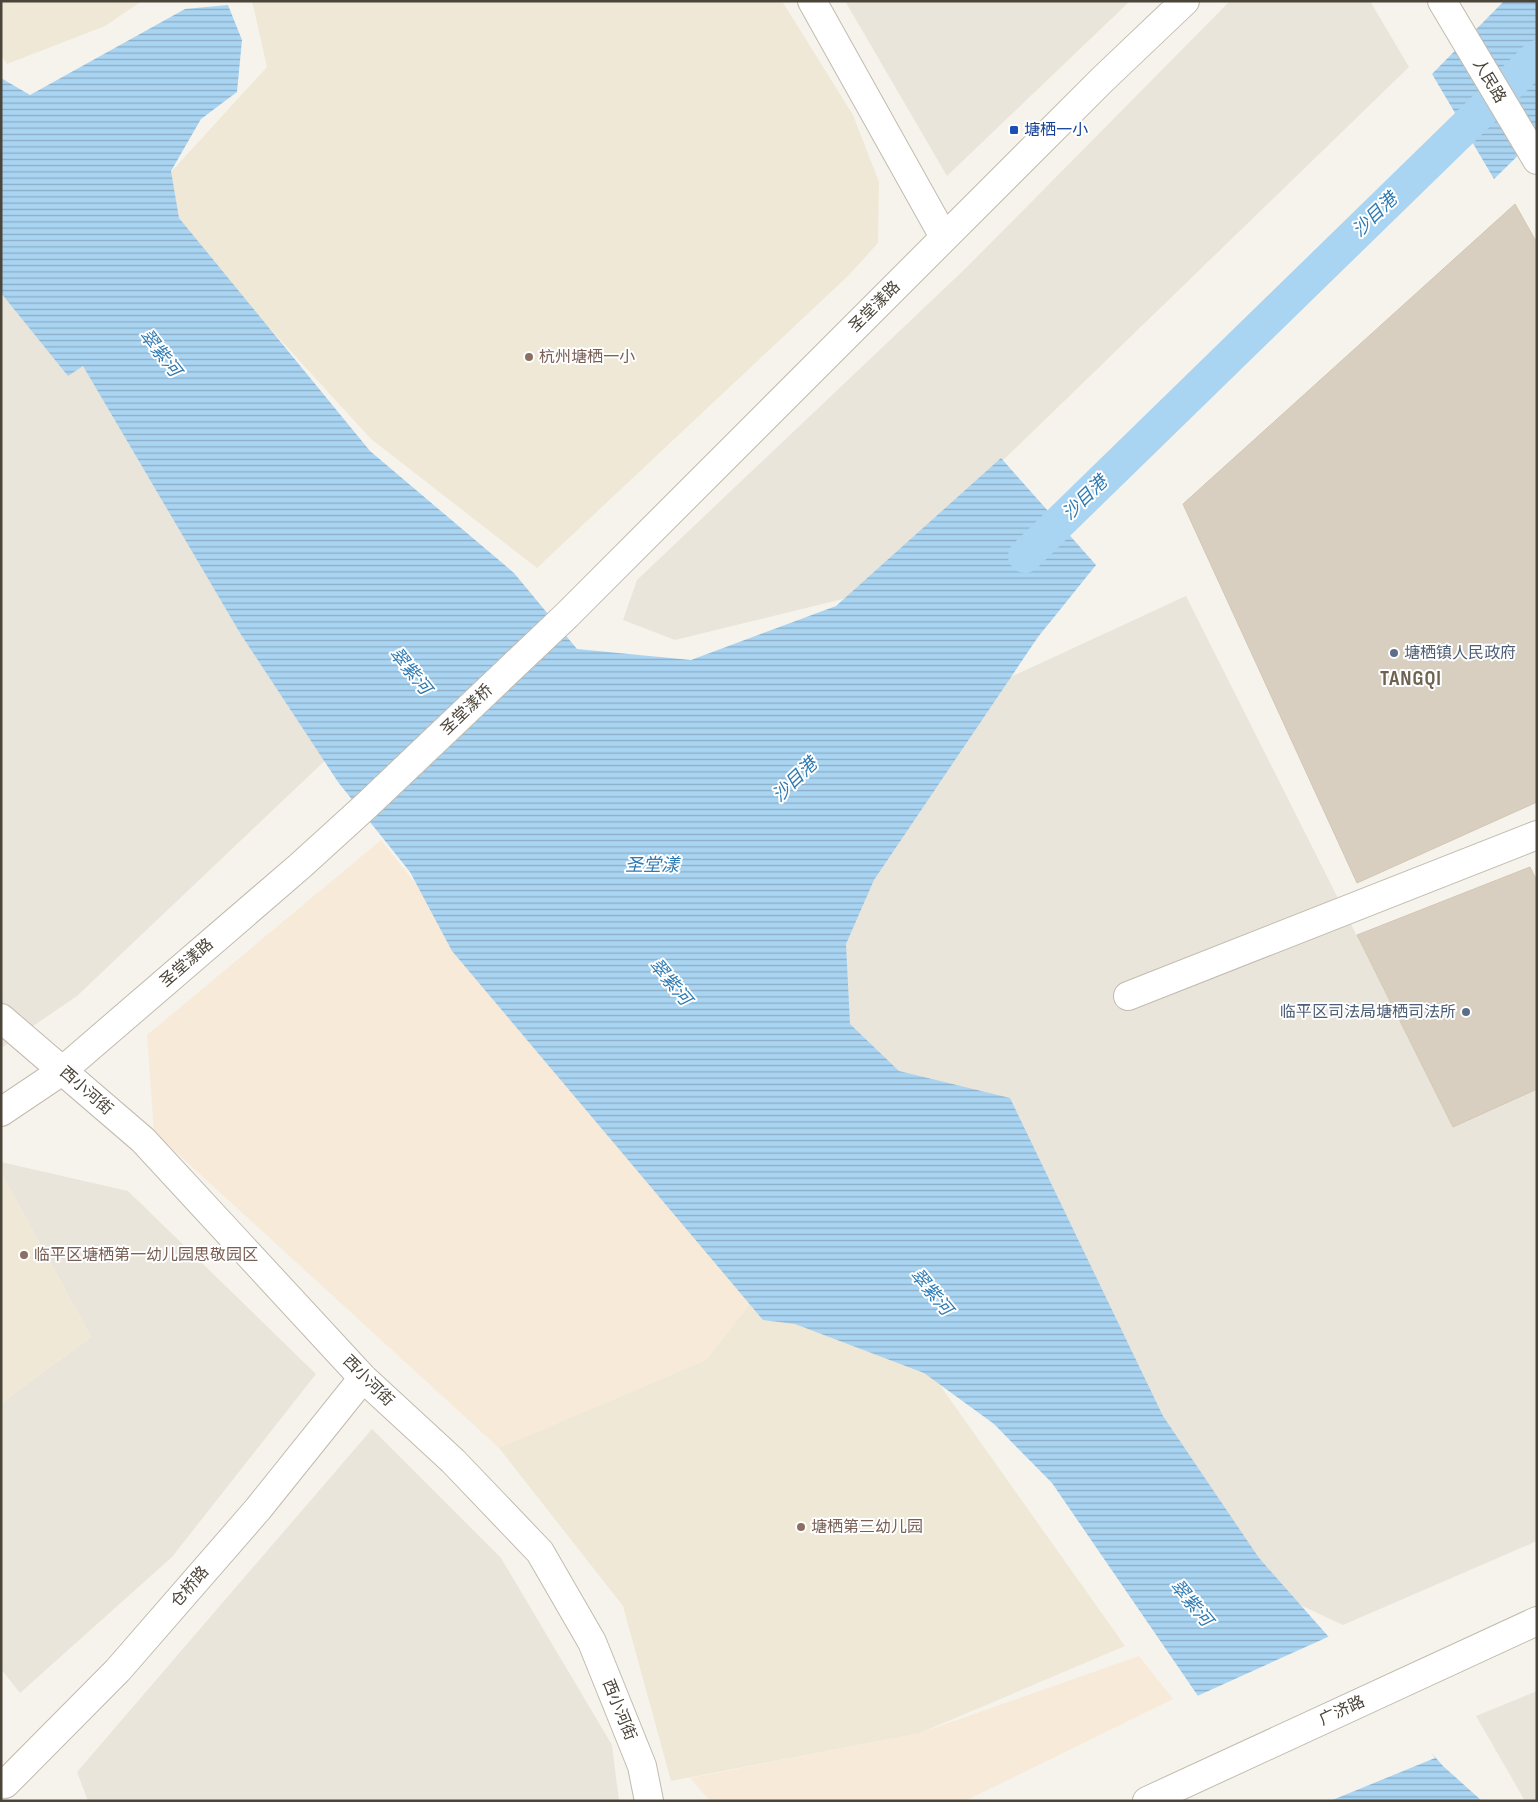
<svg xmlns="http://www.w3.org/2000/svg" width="1538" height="1802" font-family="'Sofia Sans Condensed','Noto Sans SC',sans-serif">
<defs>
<pattern id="water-rules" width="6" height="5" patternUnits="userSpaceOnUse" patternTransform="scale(1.25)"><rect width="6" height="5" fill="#a9d4f2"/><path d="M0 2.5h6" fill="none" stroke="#8caec5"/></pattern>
</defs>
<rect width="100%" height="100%" fill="#f6f3ec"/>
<path fill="#eae5da" d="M 845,1 L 1130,1 L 947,176 Z
M 1230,1 L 1370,1 L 1409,67 L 926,535 L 847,598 L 675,640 L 623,620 L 637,580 L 967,267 Z
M 1,178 L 373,715 L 77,996 L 1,1048 Z
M 1186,596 L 1453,1127 L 1537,1089 L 1537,1541 L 1343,1625 L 1240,1577 L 800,1008 L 963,699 Z
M 1,1162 L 128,1191 L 316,1374 L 172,1557 L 20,1693 L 1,1669 L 1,1403 L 91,1337 L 1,1173 Z
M 372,1429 L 501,1558 L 612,1745 L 619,1801 L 88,1801 L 77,1772 Z
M 1537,1691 L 1537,1801 L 1525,1801 L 1476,1716 Z"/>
<path fill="#f7ead8" d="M 381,840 L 750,1304 L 706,1360 L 499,1448 L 154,1132 L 147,1035 Z
M 1139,1656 L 1173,1699 L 965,1801 L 710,1801 L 690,1778 L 920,1733 Z"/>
<path fill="#efe8d6" d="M 1,1 L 142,1 L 105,26 L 7,64 L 1,55 Z
M 252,1 L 782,1 L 853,115 L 879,182 L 878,243 L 849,275 L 537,568 L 371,439 L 149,196 L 267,67 Z
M 1,1173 L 91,1337 L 1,1403 Z
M 750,1304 L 778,1310 L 925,1364 L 1125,1646 L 920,1733 L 671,1781 L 623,1606 L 499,1448 L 706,1360 Z"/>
<path fill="url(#water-rules)" d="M 1504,1 L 1537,1 L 1537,137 L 1494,179 L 1432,74 Z
M 228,5 L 242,40 L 237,92 L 201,119 L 171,171 L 179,218 L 370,451 L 514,573 L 577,649 L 691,660 L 836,606 L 1001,458 L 1096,565 L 1038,637 L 874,880 L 846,944 L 850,1024 L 899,1071 L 1010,1098 L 1163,1416 L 1259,1558 L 1443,1766 L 1482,1801 L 1270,1801 L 1052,1483 L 994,1424 L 924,1373 L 795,1324 L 763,1320 L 452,951 L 410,872 L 338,782 L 240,633 L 83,366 L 68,376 L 1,293 L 1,78 L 30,95 L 185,9 Z"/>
<path fill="#f6f3ec" d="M 1330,1636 L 1424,1741 L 1435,1758 L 1330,1801 L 1268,1801 L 1195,1697 Z"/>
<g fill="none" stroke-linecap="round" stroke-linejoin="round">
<path stroke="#a9d4f2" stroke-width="34" d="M 1025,556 L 1537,57"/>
</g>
<path fill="#d8cfc1" stroke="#d3c7b4" d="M 1515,204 L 1537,243 L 1537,802 L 1357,883 L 1183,504 Z
M 1530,867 L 1537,881 L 1537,1089 L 1453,1127 L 1357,935 Z"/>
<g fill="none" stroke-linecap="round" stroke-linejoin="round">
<g stroke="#c2bbae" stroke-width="30">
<path id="minor" d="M 812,1 L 944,237
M 1442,1 L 1537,160
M 1128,996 L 1537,835
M 1,1018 L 143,1140 L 363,1378 L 453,1461 L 540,1552 L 592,1642 L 642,1766 L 649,1801
M 1,1112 L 62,1071 L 300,866 L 367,805 L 567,615 L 1103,79 L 1185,1
M 5,1784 L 118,1670 L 258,1509 L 363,1378
M 1147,1801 L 1537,1621"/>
</g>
<use href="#minor" stroke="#fff" stroke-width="28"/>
</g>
<rect fill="#1a4fb4" stroke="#fff" stroke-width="2" x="1009" y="125" width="10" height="10" rx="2.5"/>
<g fill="#8d6e63" stroke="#fff" stroke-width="2">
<circle cx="529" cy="357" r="5"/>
<circle cx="24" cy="1255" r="5"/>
<circle cx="801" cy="1527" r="5"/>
</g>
<g fill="#5c6f8a" stroke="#fff" stroke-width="2">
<circle cx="1394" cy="653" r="5"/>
<circle cx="1466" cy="1012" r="5"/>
</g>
<g text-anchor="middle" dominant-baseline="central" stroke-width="4" stroke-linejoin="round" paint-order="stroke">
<g font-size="16" fill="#4b4439" stroke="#fff">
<text transform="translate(1489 81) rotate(59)">人民路</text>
<text transform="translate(875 307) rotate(-45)">圣堂漾路</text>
<text transform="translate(467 710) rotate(-44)">圣堂漾桥</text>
<text transform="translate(187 963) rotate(-41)">圣堂漾路</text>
<text transform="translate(86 1091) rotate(41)">西小河街</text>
<text transform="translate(368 1381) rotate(45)">西小河街</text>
<text transform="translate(190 1587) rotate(-49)">仓桥路</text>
<text transform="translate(619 1710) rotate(68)">西小河街</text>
<text transform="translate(1342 1711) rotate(-25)">广济路</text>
</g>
<g font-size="16" fill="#164399" stroke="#fff" text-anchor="start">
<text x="1024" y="130">塘栖一小</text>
</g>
<g font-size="16" fill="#785e54" stroke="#fff" text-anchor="start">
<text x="539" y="357">杭州塘栖一小</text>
<text x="34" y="1255">临平区塘栖第一幼儿园思敬园区</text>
<text x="811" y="1527">塘栖第三幼儿园</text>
</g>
<g font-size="16" fill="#4e5e75" stroke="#fff" text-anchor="start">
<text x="1404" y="653">塘栖镇人民政府</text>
<text x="1456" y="1012" text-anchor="end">临平区司法局塘栖司法所</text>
</g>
<g font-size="18" font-style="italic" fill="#2e7ab2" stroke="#fff">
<text transform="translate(1375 215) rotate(-44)">沙目港</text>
<text transform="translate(160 353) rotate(52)">翠紫河</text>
<text transform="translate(1085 498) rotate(-44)">沙目港</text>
<text transform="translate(410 671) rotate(51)">翠紫河</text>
<text transform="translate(795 780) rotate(-44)">沙目港</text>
<text x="652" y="865">圣堂漾</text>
<text transform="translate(670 982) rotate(50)">翠紫河</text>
<text transform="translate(931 1292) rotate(50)">翠紫河</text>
<text transform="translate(1191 1603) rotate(50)">翠紫河</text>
</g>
<g font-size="21" font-weight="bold" letter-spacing="1" fill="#6e6250" stroke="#fff">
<text x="1411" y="678">TANGQI</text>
</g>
</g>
<rect width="1538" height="1802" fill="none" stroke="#4b4439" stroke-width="5"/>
</svg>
